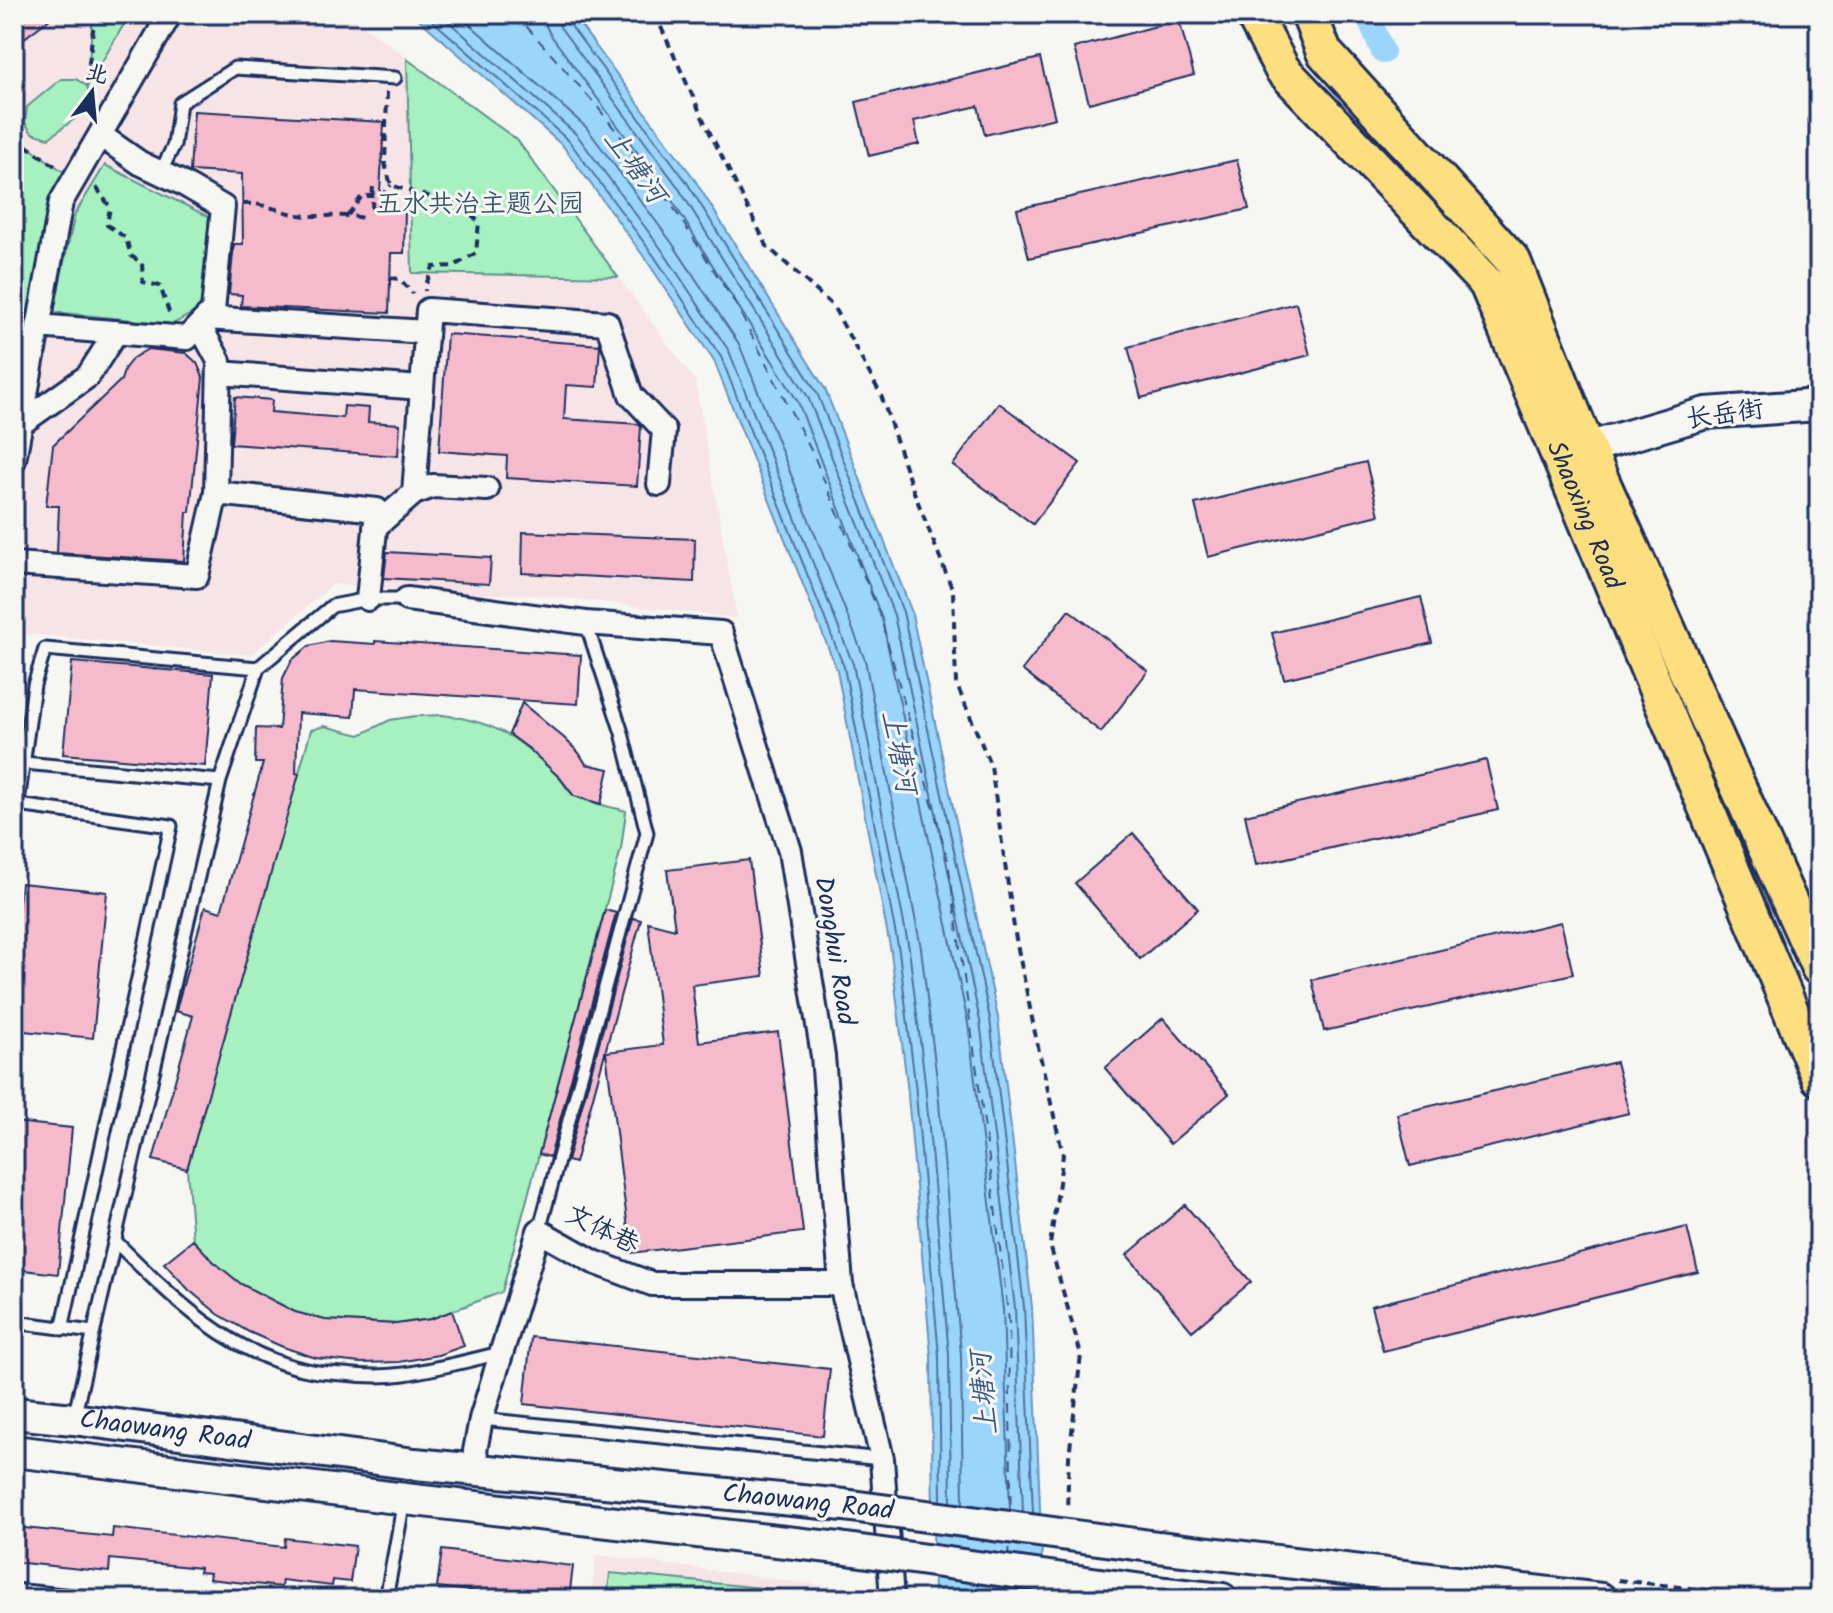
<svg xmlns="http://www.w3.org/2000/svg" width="1833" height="1613" font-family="Kalam,'LXGW WenKai TC',sans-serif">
<rect width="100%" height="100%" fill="#f6f6f2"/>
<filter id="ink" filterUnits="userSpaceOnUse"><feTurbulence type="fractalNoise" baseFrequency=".0125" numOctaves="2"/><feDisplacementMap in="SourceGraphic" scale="16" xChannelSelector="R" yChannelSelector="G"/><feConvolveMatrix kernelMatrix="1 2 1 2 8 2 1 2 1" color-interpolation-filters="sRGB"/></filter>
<g filter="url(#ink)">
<path fill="#f6e4e7" d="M 14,14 L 348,14 L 517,140 L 695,381 L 737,618 L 540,595 L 431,592 L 333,584 L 251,655 L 18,633 L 14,657 Z
M 596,1555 L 849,1589 L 848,1599 L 591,1599 Z"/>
<path fill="#a7f1c0" stroke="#61908f" stroke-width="2" d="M 93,14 L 130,14 L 87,87 L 90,96 L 89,108 L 49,138 L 32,133 L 25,123 L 27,107 L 61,79 L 76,79 L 87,86 Z
M 407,59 L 517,140 L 618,277 L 412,273 Z
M 14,137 L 74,179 L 14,460 Z
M 105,165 L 209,217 L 203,307 L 173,324 L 53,312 L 75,214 Z
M 443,715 C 496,722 519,738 557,775 C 562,780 566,789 572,794 C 580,801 615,808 626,811 L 621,849 L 502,1292 L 431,1319 L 396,1324 L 325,1320 L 295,1312 L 241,1284 L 214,1263 L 193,1240 L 187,1169 L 311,730 L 324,726 L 360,735 L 390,720 L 416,716 Z
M 610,1573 L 833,1595 L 832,1599 L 607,1599 Z"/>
<path fill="#9bd5fb" stroke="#6893bc" stroke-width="2" d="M 413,14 L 572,14 L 693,177 L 825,389 L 911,610 L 998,1018 L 1032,1307 L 1042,1559 L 1039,1599 L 934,1599 L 931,1356 L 907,1084 L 891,952 L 837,670 L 714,361 L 647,261 L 563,146 Z"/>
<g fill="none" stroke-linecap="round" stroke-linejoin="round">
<path stroke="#4e719d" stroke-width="2" d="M 425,14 L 569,141 L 654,256 L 721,357 L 844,667 L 899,951 L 915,1083 L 939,1356 L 941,1501
M 440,14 L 577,135 L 662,250 L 729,351 L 853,664 L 909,949 L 925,1082 L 949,1355 L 951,1502
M 458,14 L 586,127 L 672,243 L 739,344 L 865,660 L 921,948 L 937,1080 L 961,1354 L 963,1504
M 544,14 L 546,26 L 550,34 L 668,194 L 798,402 L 882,619 L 968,1023 L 1003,1309 L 1010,1510
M 556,14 L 560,27 L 678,187 L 808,397 L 894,615 L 980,1021 L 1015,1308 L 1023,1512
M 566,14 L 568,22 L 686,181 L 817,393 L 903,612 L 990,1019 L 1024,1307 L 1033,1513"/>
<path stroke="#9bd5fb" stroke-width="24" d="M 1367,14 L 1383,52"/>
<path stroke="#3b5885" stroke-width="2" stroke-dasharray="10 8" stroke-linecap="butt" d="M 513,14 L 527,27 L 596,105 L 662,190 L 735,303 L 814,456 L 880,615 L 948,861 L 990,1166 L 1009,1321 L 1011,1482 L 1010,1514
M 1008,1558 L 1009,1540
M 1006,1599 L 1007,1584"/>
</g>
<path fill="#f5bbcc" stroke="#1b2f5e" stroke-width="2" d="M 14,14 L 56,14 L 14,46 Z
M 1179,20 L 1194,75 L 1089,103 L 1074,48 Z
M 1040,58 L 1055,118 L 985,135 L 978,106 L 914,121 L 919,144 L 869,156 L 856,102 Z
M 194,111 L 384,122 L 379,209 L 405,210 L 404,253 L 391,253 L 389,313 L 241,306 L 242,295 L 229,294 L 234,244 L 243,244 L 242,174 L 190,171 Z
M 1237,160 L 1249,209 L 1029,258 L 1017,209 Z
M 1296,303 L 1310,355 L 1141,398 L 1128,347 Z
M 447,334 L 600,345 L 597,387 L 566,385 L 564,419 L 639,424 L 641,426 L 637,486 L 506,478 L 507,456 L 439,451 Z
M 148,349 L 186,353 L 197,363 L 203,377 L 190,512 L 187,512 L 184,561 L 57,553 L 59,506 L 46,506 L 53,445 L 121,380 L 125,368 L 133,358 Z
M 235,397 L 272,400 L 271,412 L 343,418 L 344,406 L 369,408 L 368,422 L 400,424 L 398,456 L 231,444 Z
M 999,403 L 1080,463 L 1033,524 L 953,465 Z
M 1366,462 L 1379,515 L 1208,557 L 1195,504 Z
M 523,532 L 695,539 L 694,582 L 522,573 Z
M 387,552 L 491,558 L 489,584 L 384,578 Z
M 1421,597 L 1432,643 L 1284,679 L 1272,633 Z
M 1069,610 L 1148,671 L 1101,732 L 1022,670 Z
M 330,641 L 375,644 L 375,641 L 581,655 L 578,704 L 355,689 L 353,717 L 298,713 L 296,773 L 299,774 L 187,1169 L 153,1160 L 193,1016 L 176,1011 L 179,999 L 205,907 L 221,912 L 263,763 L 255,763 L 256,728 L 279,729 L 283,678 L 292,660 L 309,646 Z
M 72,662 L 213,674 L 205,766 L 63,754 Z
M 522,703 L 564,738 L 579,753 L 586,764 L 609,769 L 601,804 L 574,796 L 560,778 L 528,748 L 509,734 Z
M 1486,760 L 1498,810 L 1256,865 L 1245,815 Z
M 1133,833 L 1198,909 L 1140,959 L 1075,883 Z
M 749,860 L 764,976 L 692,985 L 699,1042 L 778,1032 L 803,1232 L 631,1253 L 606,1052 L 663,1045 L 648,922 L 675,929 L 667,870 Z
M 21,883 L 107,892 L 93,1038 L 14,1030 L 14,952 Z
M 605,910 L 616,913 L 550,1157 L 539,1154 Z
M 633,918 L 641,920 L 575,1163 L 567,1161 Z
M 1561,922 L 1573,974 L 1324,1031 L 1312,980 Z
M 1163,1018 L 1229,1094 L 1170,1144 L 1105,1068 Z
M 1616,1062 L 1629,1113 L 1410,1166 L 1397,1114 Z
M 14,1122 L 72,1128 L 58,1274 L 14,1269 Z
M 1185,1205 L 1251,1282 L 1192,1331 L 1127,1255 Z
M 1687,1227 L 1698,1272 L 1383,1351 L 1371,1306 Z
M 193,1240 L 214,1262 L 241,1284 L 295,1312 L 325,1320 L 396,1324 L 431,1319 L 452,1311 L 464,1346 L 438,1355 L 399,1362 L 360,1363 L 316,1358 L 283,1347 L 249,1332 L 218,1314 L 189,1290 L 164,1263 Z
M 531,1337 L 830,1369 L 823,1436 L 524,1404 Z
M 14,1527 L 112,1537 L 113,1528 L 284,1547 L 285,1538 L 355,1546 L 350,1582 L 333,1580 L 332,1586 L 282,1580 L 281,1587 L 209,1579 L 210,1573 L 199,1572 L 200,1568 L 110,1559 L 109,1572 L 14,1562 Z
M 442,1550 L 573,1566 L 569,1599 L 543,1599 L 437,1587 Z"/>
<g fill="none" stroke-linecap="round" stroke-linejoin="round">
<g stroke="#1b2f5e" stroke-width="17">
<path id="lane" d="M 160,173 L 174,145 L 180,103 L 235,68 L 395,78
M 24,763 L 220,781
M 18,805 L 171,826 L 62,1329
M 14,832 L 34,685 L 45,649 L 258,668
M 539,1231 L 647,833 L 622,733 L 586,623
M 115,1241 C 171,1297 230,1356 312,1371 C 322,1373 332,1373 343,1374 C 362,1376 384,1377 404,1374 C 437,1369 468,1361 500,1353
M 14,1322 L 93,1332
M 74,1418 L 220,781 L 258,668 L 332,606 L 368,599 L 407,599
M 481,1419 L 882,1459
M 14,1590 L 103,1599
M 386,1599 L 404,1501"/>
</g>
<g stroke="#1b2f5e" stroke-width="28">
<path id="street" d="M 206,318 L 426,332
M 38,326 L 187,338 L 213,311 L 223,207 L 180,182 L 140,163 L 100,135
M 200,326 L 219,361 L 216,493 L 377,510 L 368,599
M 219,373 L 422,388
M 20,424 L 88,376 L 116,332
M 14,460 L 61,202 L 170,14
M 414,493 L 433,486 L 487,489
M 375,527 L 414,493 L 428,310 L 607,323 L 631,395 L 664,430 L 659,484
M 14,564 L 197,576 L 216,493
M 407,599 L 586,623 L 721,633 L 790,851 L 823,1056 L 841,1284 L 882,1459 L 892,1599
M 479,1470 L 475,1451 L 481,1419 L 539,1231 L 594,1262 L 652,1284 L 841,1284"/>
</g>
<g stroke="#1b2f5e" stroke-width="36">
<g id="secondary">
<path d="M 1587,448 L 1706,413 L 1819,405"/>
<path id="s1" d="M 14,1413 L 73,1419 L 415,1464 L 844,1505"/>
<path d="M 14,1451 L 405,1499 L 839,1548"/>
<path d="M 1158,1547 L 1601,1599"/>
<path d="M 1165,1593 L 1222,1599"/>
</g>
</g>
<g stroke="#1b2f5e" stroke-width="40">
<g id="primary">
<path id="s2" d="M 1253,14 L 1282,69 L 1487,284 L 1819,1078"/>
<path d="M 1309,14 L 1324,52 L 1513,261 L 1587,448 L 1819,968"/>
</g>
</g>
<path stroke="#1b2f5e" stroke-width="4" stroke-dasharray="8 6" stroke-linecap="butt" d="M 95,14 L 89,63 L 104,88
M 655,14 L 705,123 L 767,246 L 833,306 L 881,395 L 910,482 L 953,591 L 956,683 L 991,766 L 1015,934 L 1036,1038 L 1063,1155 L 1050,1245 L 1081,1355 L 1069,1457 L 1067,1509
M 387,92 L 385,164 L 391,185 L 418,194 L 459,202 L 479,222 L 476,253 L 454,266 L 433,267 L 425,287 L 425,291
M 14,137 L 58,168
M 96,187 L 110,207 L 107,225 L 126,238 L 131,256 L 142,263 L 143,282 L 160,286 L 170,315
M 243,204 C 263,202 280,212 299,215 C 320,218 341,213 363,218
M 372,209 L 373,183
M 348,215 L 362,196 L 382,196 L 391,185
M 390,278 L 400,279 L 413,294
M 1618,1580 L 1787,1599"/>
<use href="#lane" stroke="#f6f6f2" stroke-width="11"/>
<use href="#street" stroke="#f6f6f2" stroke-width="22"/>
<use href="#secondary" stroke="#f6f6f2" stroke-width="30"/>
<use href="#primary" stroke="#fddf80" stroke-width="34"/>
<g stroke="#1b2f5e" stroke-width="36" stroke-linecap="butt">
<path id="secondary-bridge" d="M 844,1505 L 1158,1547
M 839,1548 L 1165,1593"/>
</g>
<use href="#secondary-bridge" stroke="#f6f6f2" stroke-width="30"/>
</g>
</g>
<g text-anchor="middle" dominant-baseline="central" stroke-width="6" stroke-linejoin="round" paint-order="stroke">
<g font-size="26" fill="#375672" stroke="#f6f6f2">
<text x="480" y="205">五水共治主题公园</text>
</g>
<g font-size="26" fill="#1b2f5e" stroke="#f6f6f2">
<text transform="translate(1725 415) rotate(-8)">长岳街</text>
<text stroke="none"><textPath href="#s2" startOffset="610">Shaoxing Road</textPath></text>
<text transform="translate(834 951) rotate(81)">Donghui Road</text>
<text transform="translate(602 1230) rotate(26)">文体巷</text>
<text stroke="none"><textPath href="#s1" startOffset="152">Chaowang Road</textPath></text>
<text transform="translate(808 1503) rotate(6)">Chaowang Road</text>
</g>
<g font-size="28" font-style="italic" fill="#3b5885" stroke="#f6f6f2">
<text transform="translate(634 167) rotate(54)">上塘河</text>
<text transform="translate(898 752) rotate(79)">上塘河</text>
<text transform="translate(985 1393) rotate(-95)">上塘河</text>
</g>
</g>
<rect width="1833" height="1613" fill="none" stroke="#f6f6f2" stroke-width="48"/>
<rect x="24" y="24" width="1785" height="1565" fill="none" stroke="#1b2f5e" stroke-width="3" filter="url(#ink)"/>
<g transform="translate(92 92) rotate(16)" stroke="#f6f6f2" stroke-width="6" paint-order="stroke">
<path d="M0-6L14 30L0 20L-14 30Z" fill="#1b2f5e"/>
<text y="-12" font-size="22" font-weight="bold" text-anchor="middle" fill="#1b2f5e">北</text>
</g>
</svg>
